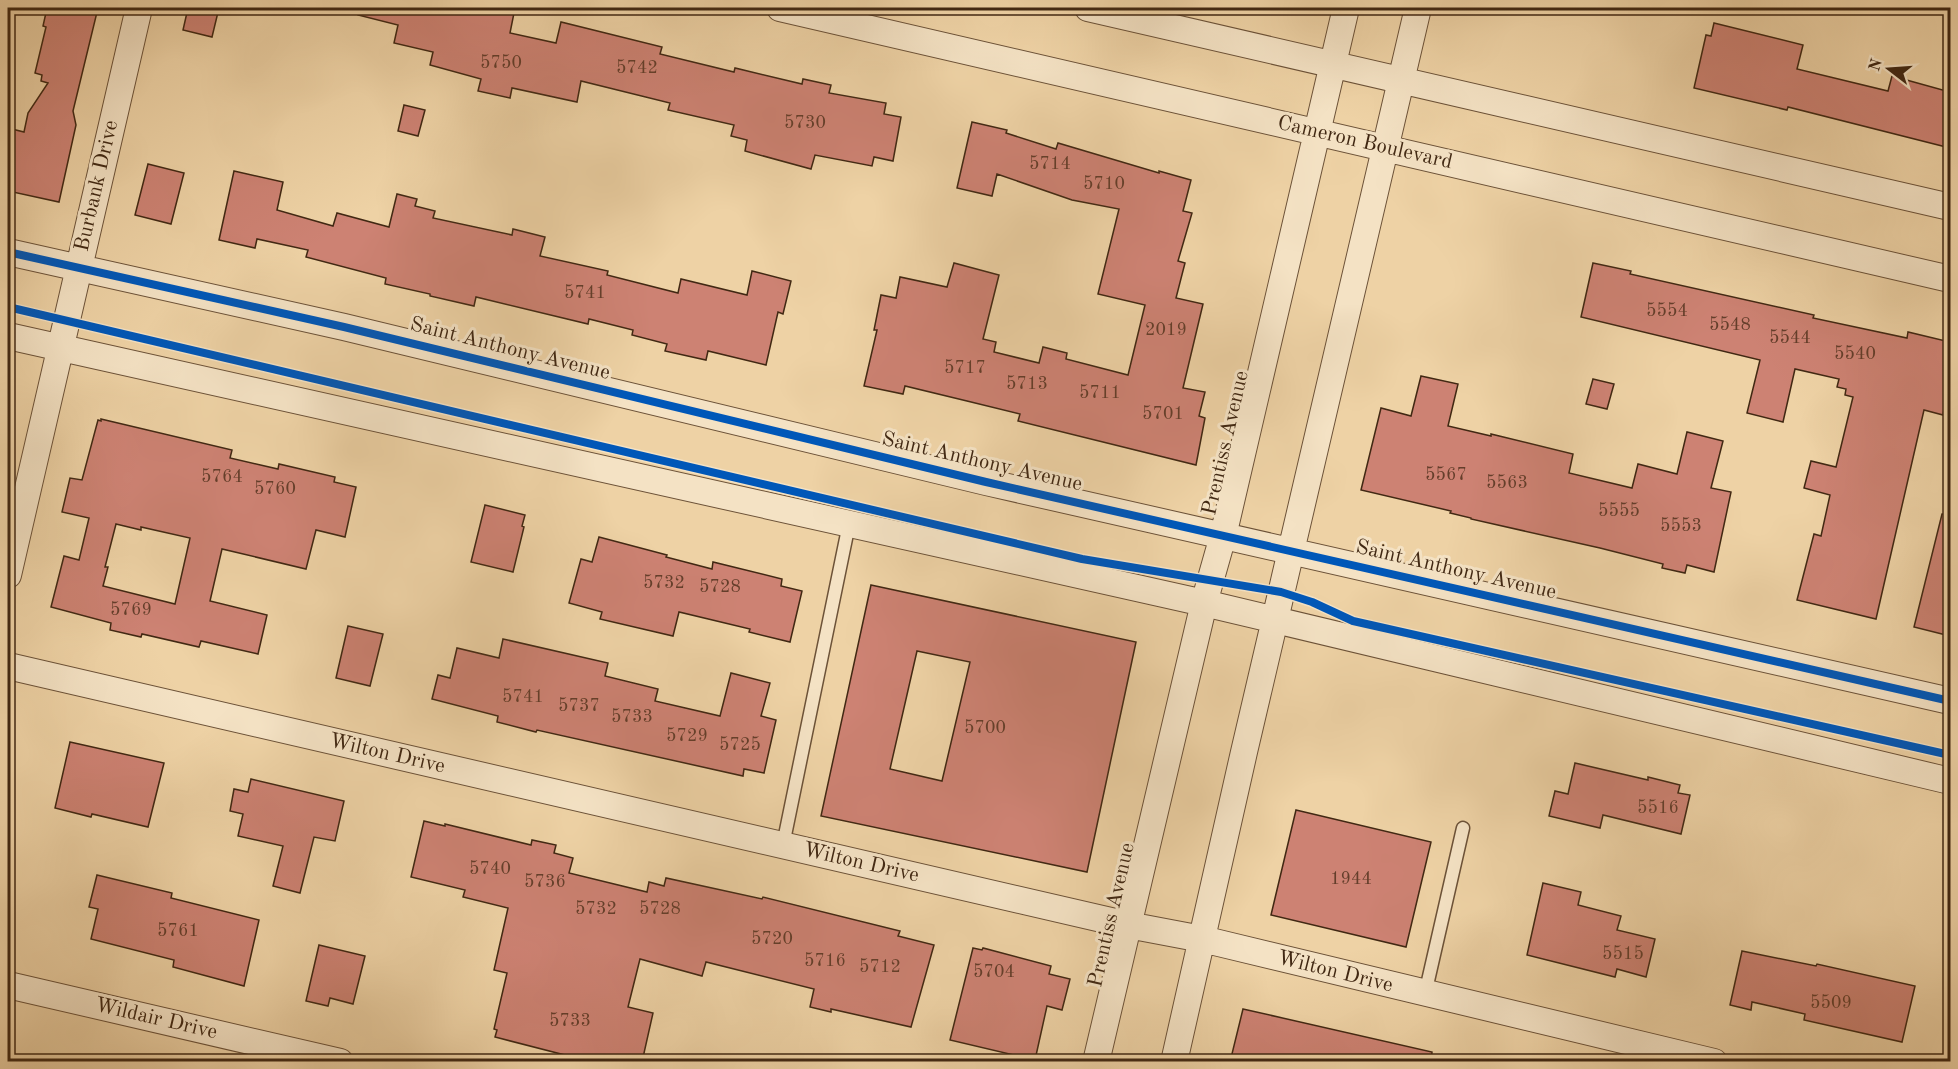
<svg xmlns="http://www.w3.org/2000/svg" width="1958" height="1069" font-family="'Old Standard TT',serif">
<rect width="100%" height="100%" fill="#eed2a5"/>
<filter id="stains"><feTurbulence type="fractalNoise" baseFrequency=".00333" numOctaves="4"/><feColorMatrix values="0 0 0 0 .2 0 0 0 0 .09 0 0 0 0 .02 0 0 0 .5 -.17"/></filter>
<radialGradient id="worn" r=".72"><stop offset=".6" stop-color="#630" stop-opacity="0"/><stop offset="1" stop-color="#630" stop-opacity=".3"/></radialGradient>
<path fill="#cd8273" stroke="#412813" stroke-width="1.5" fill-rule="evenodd" d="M 47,8 L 98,8 L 73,111 L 76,125 L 59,202 L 8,191 L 8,128 L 24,132 L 28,113 L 48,83 L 41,81 L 42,75 L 35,73 L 46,27 L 43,26 Z
M 188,8 L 219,8 L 212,37 L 183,30 Z
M 359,8 L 515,8 L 510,33 L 556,43 L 561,22 L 662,47 L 660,54 L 734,72 L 735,68 L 802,84 L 803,79 L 831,85 L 829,93 L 886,103 L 884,114 L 901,117 L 893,161 L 874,157 L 872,166 L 815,155 L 811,169 L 745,151 L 747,140 L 731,136 L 734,125 L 668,110 L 670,103 L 581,81 L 577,102 L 512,88 L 510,98 L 478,91 L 481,79 L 430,65 L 433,52 L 394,43 L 398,25 L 358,15 Z
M 1714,23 L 1803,45 L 1797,69 L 1888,91 L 1892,76 L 1950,92 L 1950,148 L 1788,107 L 1787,110 L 1694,88 L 1706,35 L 1711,36 Z
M 404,105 L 425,110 L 418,136 L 398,131 Z
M 972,122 L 1007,130 L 1006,133 L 1056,149 L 1058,143 L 1159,173 L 1159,171 L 1191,180 L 1183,211 L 1192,213 L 1178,261 L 1185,263 L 1176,298 L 1203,304 L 1183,388 L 1205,392 L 1199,416 L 1205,418 L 1196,465 L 1018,421 L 1020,414 L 967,401 L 905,386 L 903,394 L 864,386 L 877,330 L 874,330 L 881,295 L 896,298 L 900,277 L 947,287 L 954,263 L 999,275 L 983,339 L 996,342 L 994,352 L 1039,363 L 1043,347 L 1067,353 L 1066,359 L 1128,375 L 1145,305 L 1098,294 L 1119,209 L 1072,200 L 997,174 L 992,196 L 957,188 Z
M 148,164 L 184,173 L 171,224 L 135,215 Z
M 234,171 L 283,182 L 277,210 L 333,226 L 337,213 L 389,227 L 397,194 L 417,199 L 415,206 L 435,211 L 433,218 L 512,235 L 513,229 L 545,237 L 540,256 L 608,271 L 607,275 L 678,293 L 681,279 L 747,295 L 752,271 L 791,281 L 783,314 L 778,312 L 766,365 L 708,351 L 706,360 L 665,351 L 667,344 L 632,335 L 633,330 L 589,319 L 588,324 L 476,297 L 474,306 L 430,296 L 430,294 L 385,284 L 386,278 L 306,257 L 308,250 L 257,239 L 255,248 L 219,240 Z
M 1593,263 L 1631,271 L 1630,274 L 1814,315 L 1813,318 L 1907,338 L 1908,332 L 1950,342 L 1950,380 L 1943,415 L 1924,410 L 1876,619 L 1797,600 L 1814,534 L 1821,536 L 1830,495 L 1804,488 L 1811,461 L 1836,467 L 1853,397 L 1845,395 L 1846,389 L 1837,387 L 1839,379 L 1795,369 L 1783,422 L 1747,413 L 1760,360 L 1581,317 Z
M 1421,376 L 1458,384 L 1448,426 L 1491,436 L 1491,434 L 1573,454 L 1569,473 L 1632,488 L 1638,464 L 1677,474 L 1687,432 L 1723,441 L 1711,488 L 1731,492 L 1714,572 L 1687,565 L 1685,573 L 1662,568 L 1663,564 L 1600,548 L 1471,519 L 1471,518 L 1450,513 L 1451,511 L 1361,490 L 1381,408 L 1411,416 Z
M 1593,379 L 1614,384 L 1607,409 L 1586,404 Z
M 101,419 L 232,450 L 230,458 L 278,469 L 279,464 L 335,477 L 334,482 L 356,487 L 345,537 L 316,530 L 306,569 L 222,549 L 210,601 L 267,615 L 258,654 L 201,641 L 199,647 L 142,634 L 141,637 L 110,630 L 111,623 L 51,607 L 64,556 L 79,560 L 89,518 L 62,512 L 70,478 L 82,480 L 98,420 L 101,421 ZM 116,524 L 141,530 L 141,527 L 190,538 L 175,604 L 103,586 L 108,567 L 105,567 Z
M 485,505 L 525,515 L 522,526 L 524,527 L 513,572 L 471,562 Z
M 1942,514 L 1950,515 L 1950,636 L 1914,627 Z
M 599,537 L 667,555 L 666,557 L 712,569 L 713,562 L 782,579 L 781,586 L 802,591 L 790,642 L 749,632 L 750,629 L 679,612 L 673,636 L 600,619 L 602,612 L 569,603 L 581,559 L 592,562 Z
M 871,585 L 1136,642 L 1087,872 L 821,816 ZM 917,651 L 970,662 L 942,781 L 890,769 Z
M 348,626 L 383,634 L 370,686 L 336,678 Z
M 503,639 L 608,663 L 605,676 L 658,689 L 655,701 L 720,716 L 731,673 L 770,683 L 761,716 L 776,720 L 764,773 L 744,769 L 743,776 L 537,730 L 536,732 L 497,722 L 498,716 L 432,699 L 438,675 L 450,678 L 457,648 L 499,658 Z
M 70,742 L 164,763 L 148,827 L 92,814 L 91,817 L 55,808 Z
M 1575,763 L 1648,780 L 1648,777 L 1680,785 L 1678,793 L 1690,795 L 1681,834 L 1603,815 L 1600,828 L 1549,816 L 1555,791 L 1568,794 Z
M 251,779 L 344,801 L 335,841 L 314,837 L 300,893 L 273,886 L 283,846 L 238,836 L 243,814 L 230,811 L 234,789 L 248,792 Z
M 1296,810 L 1431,842 L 1406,947 L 1271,915 Z
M 424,821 L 445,826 L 445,824 L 531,845 L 532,840 L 556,845 L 554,853 L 573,858 L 569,873 L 647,892 L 649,882 L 664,886 L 666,878 L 762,899 L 763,897 L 900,931 L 898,936 L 934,945 L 911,1027 L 831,1009 L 831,1012 L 810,1007 L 814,989 L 706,962 L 702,976 L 640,959 L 628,1007 L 653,1013 L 642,1062 L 592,1062 L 495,1037 L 497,1030 L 494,1029 L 507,973 L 494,970 L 508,908 L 463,897 L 465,890 L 411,877 Z
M 97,875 L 172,893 L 171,898 L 259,920 L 244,986 L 173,967 L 174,960 L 91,939 L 98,909 L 89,907 Z
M 1543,883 L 1581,892 L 1578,905 L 1621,916 L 1617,930 L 1655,939 L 1646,977 L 1617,969 L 1615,977 L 1527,955 Z
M 319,945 L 365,956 L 353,1004 L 330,998 L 328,1006 L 306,1001 Z
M 973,948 L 982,950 L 983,948 L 1051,966 L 1049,974 L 1070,979 L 1062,1010 L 1047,1006 L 1035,1060 L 950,1040 Z
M 1742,951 L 1816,966 L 1817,964 L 1915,986 L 1902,1042 L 1804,1020 L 1805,1014 L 1752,1002 L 1751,1010 L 1730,1005 Z
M 1243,1009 L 1432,1052 L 1431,1062 L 1230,1062 Z"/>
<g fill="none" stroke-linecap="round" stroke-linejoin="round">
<g stroke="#6c5238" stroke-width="15">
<path id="lane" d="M 783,845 L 849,524
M 1425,994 L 1463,828"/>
</g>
<g stroke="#6c5238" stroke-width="28">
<path id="street" d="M 780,8 L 1950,279
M 1088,8 L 1950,207
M 8,252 L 344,327 L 986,482 L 1950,701
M 8,336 L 1204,603 L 1950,781
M 8,575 L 139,8
M 8,666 L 1128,925 L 1202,939 L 1714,1062
M 8,985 L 340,1062
M 1096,1062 L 1204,603 L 1223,536 L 1346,8
M 1174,1062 L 1244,752 L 1418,8"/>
</g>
<use href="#lane" stroke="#f4e2c4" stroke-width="12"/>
<use href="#street" stroke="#f4e2c4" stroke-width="26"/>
<g stroke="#f4e2c4" stroke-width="11">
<path id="cycleway" d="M 8,252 L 344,327 L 986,482 L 1950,701
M 8,307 L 1082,559 L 1281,592 L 1312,602 L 1353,621 L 1950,755"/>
</g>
<use href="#cycleway" stroke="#0057b8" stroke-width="8"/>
</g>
<g text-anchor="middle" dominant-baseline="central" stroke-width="6" stroke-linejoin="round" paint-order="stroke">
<g font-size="18" fill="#643e2b">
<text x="501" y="63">5750</text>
<text x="637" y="68">5742</text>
<text x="805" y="123">5730</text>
<text x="1050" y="164">5714</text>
<text x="1104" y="184">5710</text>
<text x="585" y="293">5741</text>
<text x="1667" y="311">5554</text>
<text x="1730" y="325">5548</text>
<text x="1166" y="330">2019</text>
<text x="1790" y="338">5544</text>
<text x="1855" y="354">5540</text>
<text x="965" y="368">5717</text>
<text x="1027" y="384">5713</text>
<text x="1100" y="393">5711</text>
<text x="1163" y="414">5701</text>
<text x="1446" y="475">5567</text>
<text x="222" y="477">5764</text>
<text x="1507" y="483">5563</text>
<text x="275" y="489">5760</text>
<text x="1619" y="511">5555</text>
<text x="1681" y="526">5553</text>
<text x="664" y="583">5732</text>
<text x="720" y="587">5728</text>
<text x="131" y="610">5769</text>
<text x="523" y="697">5741</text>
<text x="579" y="706">5737</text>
<text x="632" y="717">5733</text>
<text x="985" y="728">5700</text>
<text x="687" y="736">5729</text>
<text x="740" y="745">5725</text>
<text x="1658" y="808">5516</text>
<text x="490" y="869">5740</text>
<text x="1351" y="879">1944</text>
<text x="545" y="882">5736</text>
<text x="596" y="909">5732</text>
<text x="660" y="909">5728</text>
<text x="178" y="931">5761</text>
<text x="772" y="939">5720</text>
<text x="1623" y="954">5515</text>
<text x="825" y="961">5716</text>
<text x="880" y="967">5712</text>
<text x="994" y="972">5704</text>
<text x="1831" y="1003">5509</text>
<text x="570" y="1021">5733</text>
</g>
<g font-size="21" fill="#412813" stroke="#f4e2c4">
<text transform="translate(1365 143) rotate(13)">Cameron Boulevard</text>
<text transform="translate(97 186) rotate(-77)">Burbank Drive</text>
<text transform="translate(510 349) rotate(14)">Saint Anthony Avenue</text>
<text transform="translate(1226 443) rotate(-77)">Prentiss Avenue</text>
<text transform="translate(982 462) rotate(13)">Saint Anthony Avenue</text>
<text transform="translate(1456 570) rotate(13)">Saint Anthony Avenue</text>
<text transform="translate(387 754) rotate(13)">Wilton Drive</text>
<text transform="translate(861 863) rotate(13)">Wilton Drive</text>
<text transform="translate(1112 915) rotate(-77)">Prentiss Avenue</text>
<text transform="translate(1335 972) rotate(14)">Wilton Drive</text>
<text transform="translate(156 1019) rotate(13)">Wildair Drive</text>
</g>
</g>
<rect width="1958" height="1069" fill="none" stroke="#eed2a5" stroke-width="30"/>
<rect x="9" y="9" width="1940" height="1051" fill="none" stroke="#412813" stroke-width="3"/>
<rect x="15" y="15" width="1928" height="1039" fill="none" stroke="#412813" stroke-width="1.5"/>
<g transform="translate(1889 69) rotate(287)" stroke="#f4e2c4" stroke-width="4.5" paint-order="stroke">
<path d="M0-4.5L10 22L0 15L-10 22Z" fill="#412813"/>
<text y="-9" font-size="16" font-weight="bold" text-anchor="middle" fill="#412813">N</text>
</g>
<rect width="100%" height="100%" filter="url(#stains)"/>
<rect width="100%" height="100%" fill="url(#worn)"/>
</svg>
